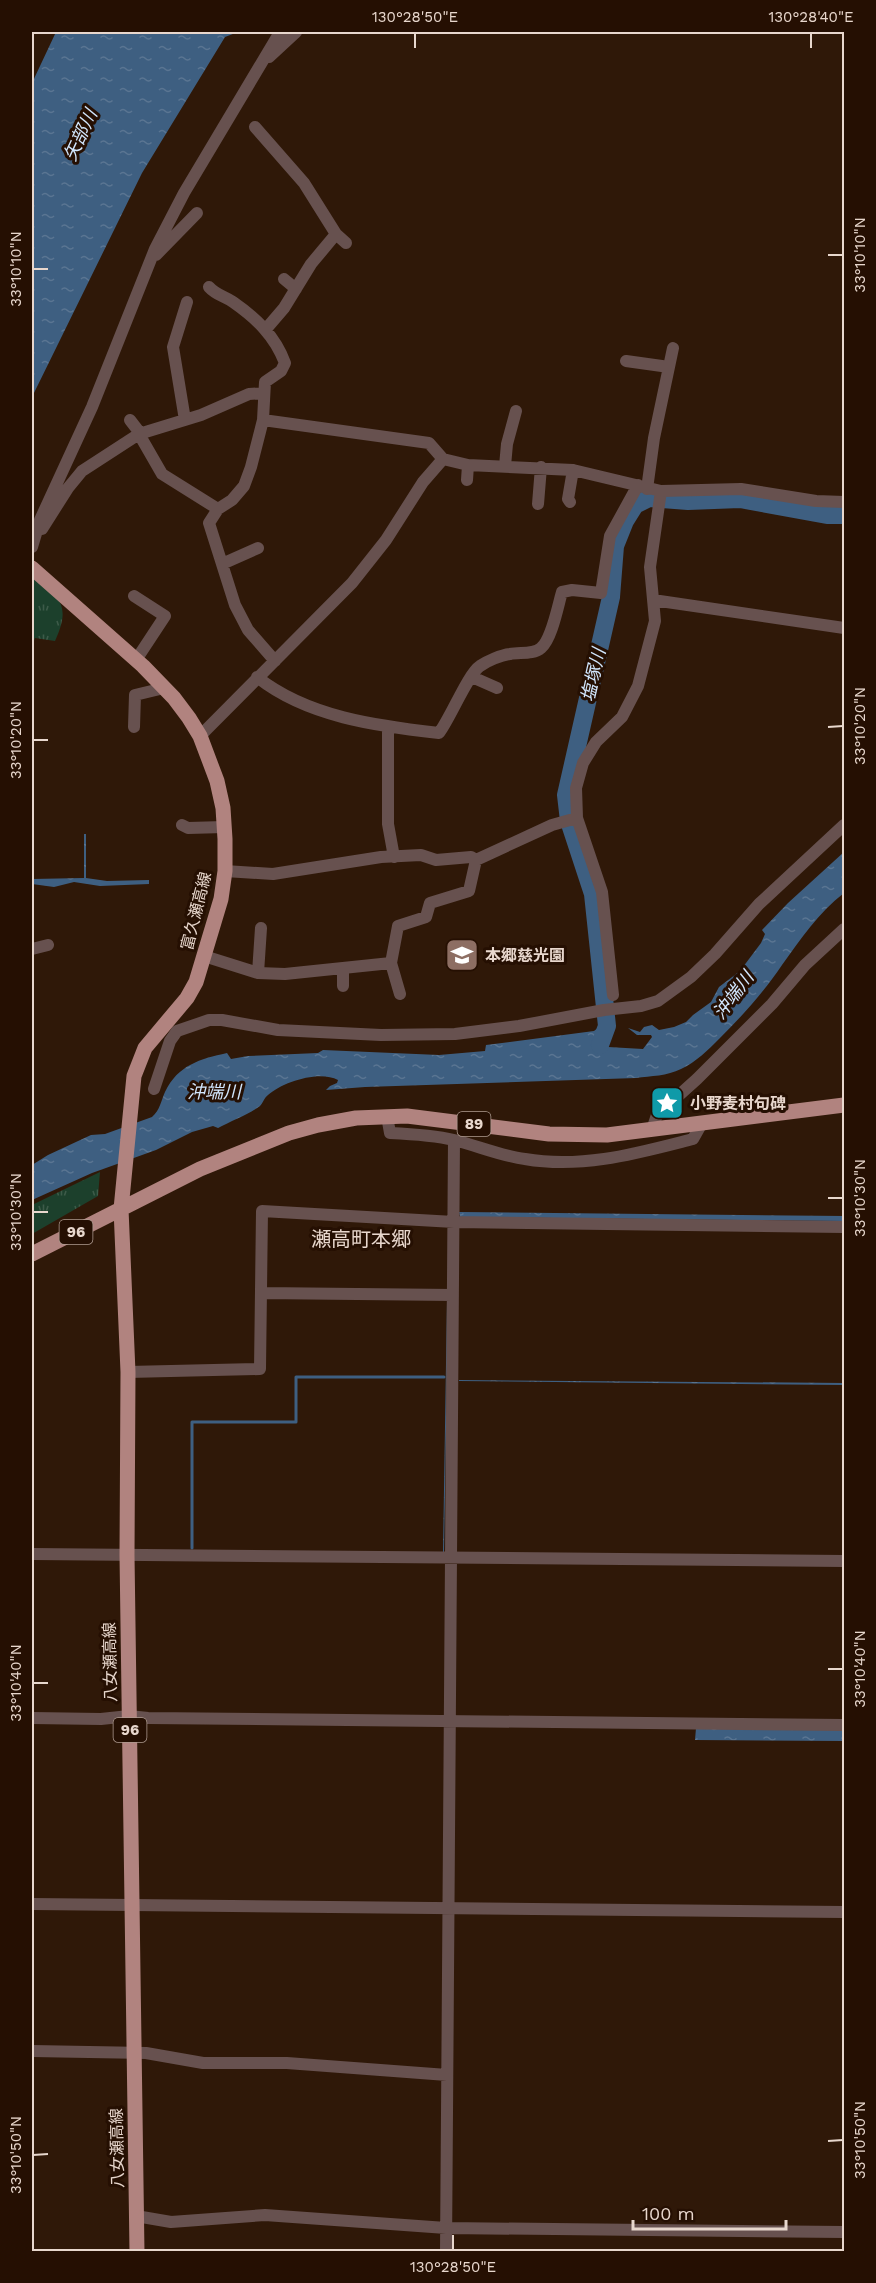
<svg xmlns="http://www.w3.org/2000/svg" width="876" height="2283" font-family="'Work Sans','Noto Sans JP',sans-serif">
<defs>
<pattern id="park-tufts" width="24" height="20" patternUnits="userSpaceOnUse" patternTransform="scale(1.5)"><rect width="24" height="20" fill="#1c402c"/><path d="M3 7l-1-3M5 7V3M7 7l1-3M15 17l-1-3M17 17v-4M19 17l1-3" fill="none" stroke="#3d5b49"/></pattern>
<pattern id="water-ripples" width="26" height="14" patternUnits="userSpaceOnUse" patternTransform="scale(1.5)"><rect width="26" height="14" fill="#3e5f81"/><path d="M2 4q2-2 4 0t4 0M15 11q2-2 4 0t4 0" fill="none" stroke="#5a7592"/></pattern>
</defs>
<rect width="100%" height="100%" fill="#2f1808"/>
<path fill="url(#park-tufts)" d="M 32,574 C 59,599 72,603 55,641 L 35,638 L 32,646 Z
M 100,1172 L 98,1196 L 32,1234 L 32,1205 Z"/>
<path fill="url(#water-ripples)" d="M 56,32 L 238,32 L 225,37 L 142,173 L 32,397 L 32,83 Z
M 84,834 L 86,834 L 86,878 L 107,881 L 149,880 L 149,884 L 100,886 L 74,882 L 54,887 L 32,884 L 32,879 L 84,878 Z
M 844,852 L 844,893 C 818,913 801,939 782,965 C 764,992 743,1015 720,1038 C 708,1050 696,1062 681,1069 C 667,1076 651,1076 636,1078 L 365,1087 L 326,1090 L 330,1086 L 337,1083 L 338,1080 C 319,1070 283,1082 268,1095 C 264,1098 263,1103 260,1106 C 248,1115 231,1121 218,1128 L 213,1126 L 192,1132 L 156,1150 L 92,1173 L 32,1200 L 32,1165 L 48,1155 L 91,1135 L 105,1134 L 152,1117 C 160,1110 161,1101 165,1092 C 178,1065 200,1059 227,1053 L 231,1059 L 248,1056 L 318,1053 L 323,1050 L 439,1055 L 485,1051 L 486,1045 L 594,1031 L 604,1023 L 613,1023 L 607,1039 L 608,1047 L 643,1049 L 652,1037 L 651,1035 L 637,1035 L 628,1028 L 640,1032 L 644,1027 L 652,1025 L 659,1030 L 674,1027 L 686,1022 L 693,1015 L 711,1002 L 719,987 L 740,971 L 761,943 L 765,934 L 762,930 L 788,903 Z
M 459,1212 L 844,1216 L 844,1221 L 460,1217 Z
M 447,1301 L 448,1301 L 444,1553 L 443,1553 Z
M 459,1380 L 844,1383 L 844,1385 L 459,1381 Z
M 696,1728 L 844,1729 L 844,1741 L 695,1740 Z"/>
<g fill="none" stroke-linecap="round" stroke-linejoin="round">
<path stroke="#3e5f81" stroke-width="3" d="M 192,1548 L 192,1422 L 296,1422 L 296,1377 L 444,1377"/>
<path stroke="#3e5f81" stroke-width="18" d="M 600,1045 L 607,1026 L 593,894 L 569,821 L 566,795 L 611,597 L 615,546 L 625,521 L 635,505 L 649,498 L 688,501 L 740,499 L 827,515 L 844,515"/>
<path stroke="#67514f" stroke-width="12" d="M 269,57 L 296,32
M 255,127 L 304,183 L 336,234 L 346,243
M 156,255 L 197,213
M 284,279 L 296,289
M 209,287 C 216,295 224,296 233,302 C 256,318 275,336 285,363 L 281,371 L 265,382 L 263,420 L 251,467 L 244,486 L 232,500 L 218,509 L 209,523 L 235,605 L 248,630 L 275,661
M 266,329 L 284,308 L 311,264 L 336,234
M 626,361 L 669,367
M 130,420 L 140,433
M 185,420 L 173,347 L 187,302
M 263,420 L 429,443 L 443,459 L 468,465 L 573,470 L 661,491 L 741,489 L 816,501 L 844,502
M 139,434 L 162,474 L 218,509
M 505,466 L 507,444 L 516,411
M 467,480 L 468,465
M 647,489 L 654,438 L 673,348
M 570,502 L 568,499 L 573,470
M 538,504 L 541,467
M 42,529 L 68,488 L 82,471 L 139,434 L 201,415 L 249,394 L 263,393
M 32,547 L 40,520 L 92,407 L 155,249 L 184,193 L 280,32
M 222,564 L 258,548
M 134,596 L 165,616 L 136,660
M 653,600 L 844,628
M 257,677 C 307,717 377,726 439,733 C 451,717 468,674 480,666 C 487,661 501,655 510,654 C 520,652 533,655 541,648 C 552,639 558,605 562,592 L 572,590 L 601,593 L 610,536 L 638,485
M 472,677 L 497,688
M 134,727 L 135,695 L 164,688
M 388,727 L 388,824 L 394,857
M 200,736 L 352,583 L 386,540 L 423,482 L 443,459
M 182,825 L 188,828 L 224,827
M 225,871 L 273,874 L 381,857 L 421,855 L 436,860 L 471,857 L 476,860 L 552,825 L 577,818
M 32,949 L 48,945
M 204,956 L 258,973 L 285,974 L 391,963
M 343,968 L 343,986
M 258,973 L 261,928
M 400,994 L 391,963 L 398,926 L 426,917 L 430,903 L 469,891 L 476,860
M 613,995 L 602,892 L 577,818 L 576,788 L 583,763 L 596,742 L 622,717 L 638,686 L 655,621 L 650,567 L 661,491
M 154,1089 L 170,1041 L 177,1031 L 209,1020 L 222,1020 L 278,1030 L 381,1035 L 455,1034 L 519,1026 L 604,1010 L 641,1006 L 658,1001 L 691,977 L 715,954 L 759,904 L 844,825
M 387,1116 L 390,1133 C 412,1134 433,1135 454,1140 C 478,1146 501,1156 525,1159 C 583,1169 638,1153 693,1139 L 702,1123
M 652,1130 L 657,1115 L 697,1079 L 772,1004 L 805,965 L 844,929
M 261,1293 L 453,1295
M 128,1372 L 260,1369 L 262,1211 L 454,1222 L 844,1227
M 32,1554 L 844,1561
M 32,1718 L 101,1719 L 129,1716 L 148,1718 L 844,1725
M 32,1904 L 844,1912
M 32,2051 L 146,2053 L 203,2063 L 287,2063 L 447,2075
M 136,2216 L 171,2222 L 265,2215 L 446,2228 L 844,2232
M 446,2252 L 454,1140"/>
<path stroke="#b1837f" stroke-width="15" d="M 32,568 L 143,666 L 174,698 L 189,718 L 200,736 L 217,781 L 223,808 L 225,839 L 225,871 L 221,899 L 196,982 L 187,998 L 145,1048 L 134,1076 L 121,1209 L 128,1372 L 127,1555 L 137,2252
M 32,1254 L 200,1169 L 289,1133 L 318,1125 L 356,1118 L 407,1116 L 549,1134 L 607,1135 L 844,1105"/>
</g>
<path fill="none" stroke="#e8d7cd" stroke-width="2" d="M 415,33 L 415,48M 811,33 L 811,48M 828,255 L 843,255M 33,269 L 48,269M 828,727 L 843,726M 33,740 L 48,740M 828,1198 L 843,1198M 33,1212 L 48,1212M 828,1669 L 843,1669M 33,1683 L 48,1683M 828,2141 L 843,2140M 33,2155 L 48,2154M 453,2235 L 453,2250"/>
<defs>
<g id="school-square" transform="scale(1.725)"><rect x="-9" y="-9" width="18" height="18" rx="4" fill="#8d6e63" stroke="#250f02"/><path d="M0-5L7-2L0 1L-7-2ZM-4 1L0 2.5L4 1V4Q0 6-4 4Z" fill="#fff"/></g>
<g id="sight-square" transform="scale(1.725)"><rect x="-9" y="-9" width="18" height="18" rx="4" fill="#0f9aa8" stroke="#250f02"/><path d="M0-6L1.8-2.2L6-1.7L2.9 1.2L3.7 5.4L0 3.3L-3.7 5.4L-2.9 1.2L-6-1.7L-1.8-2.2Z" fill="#fff"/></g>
</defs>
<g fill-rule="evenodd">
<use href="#school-square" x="462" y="955"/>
<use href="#sight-square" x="667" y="1103"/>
</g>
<g text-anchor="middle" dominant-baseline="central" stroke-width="6" stroke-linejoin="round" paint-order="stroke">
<g fill="#250f02" stroke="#ae9b90" stroke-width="1.5">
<rect x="457.5" y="1112" width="33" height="24" rx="4.5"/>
<rect x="59.5" y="1220" width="33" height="24" rx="4.5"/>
<rect x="113.5" y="1718" width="33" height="24" rx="4.5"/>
</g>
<g font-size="15" font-weight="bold" fill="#e8d7cd">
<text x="474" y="1124">89</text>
<text x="76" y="1232">96</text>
<text x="130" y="1730">96</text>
</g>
<g font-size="16" fill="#e8d7cd" stroke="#250f02">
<text transform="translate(196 911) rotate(-76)">富久瀬高線</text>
<text transform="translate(110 1662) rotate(-91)">八女瀬高線</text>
<text transform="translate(117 2148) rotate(-91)">八女瀬高線</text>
</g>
<g font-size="16" font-weight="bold" fill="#e8d7cd" stroke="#250f02" text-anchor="start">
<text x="485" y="955">本郷慈光園</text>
<text x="690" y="1103">小野麦村句碑</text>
</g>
<g font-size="18" font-style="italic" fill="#d2e7fe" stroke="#250f02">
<text transform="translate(80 135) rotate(-65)">矢部川</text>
<text transform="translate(593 675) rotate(-77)">塩塚川</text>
<text transform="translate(733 995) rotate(-53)">沖端川</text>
<text x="214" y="1091">沖端川</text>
</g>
<g font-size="20" fill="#e8d7cd" stroke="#250f02">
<text x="361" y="1239">瀬高町本郷</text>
</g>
</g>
<rect width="876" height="2283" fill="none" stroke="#250f02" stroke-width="66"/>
<path d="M633 2220v9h153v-9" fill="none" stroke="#e8d7cd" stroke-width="3"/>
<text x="642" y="2220" font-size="18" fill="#e8d7cd" stroke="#250f02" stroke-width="4.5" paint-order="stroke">100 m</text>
<rect x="33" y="33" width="810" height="2217" fill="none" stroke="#e8d7cd" stroke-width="2"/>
<g font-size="15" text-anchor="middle" fill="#e8d7cd">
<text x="415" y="22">130°28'50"E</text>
<text x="811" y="22">130°28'40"E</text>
<text transform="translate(860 255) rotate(-90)" y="5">33°10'10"N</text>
<text transform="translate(16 269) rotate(-90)" y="5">33°10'10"N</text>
<text transform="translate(860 726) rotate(-90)" y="5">33°10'20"N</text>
<text transform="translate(16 740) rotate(-90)" y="5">33°10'20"N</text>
<text transform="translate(860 1198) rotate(-90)" y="5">33°10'30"N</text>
<text transform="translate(16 1212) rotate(-90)" y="5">33°10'30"N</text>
<text transform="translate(860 1669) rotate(-90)" y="5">33°10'40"N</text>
<text transform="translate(16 1683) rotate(-90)" y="5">33°10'40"N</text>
<text transform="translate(860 2140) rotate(-90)" y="5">33°10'50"N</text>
<text transform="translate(16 2155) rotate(-90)" y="5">33°10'50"N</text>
<text x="453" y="2272">130°28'50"E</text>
</g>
</svg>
